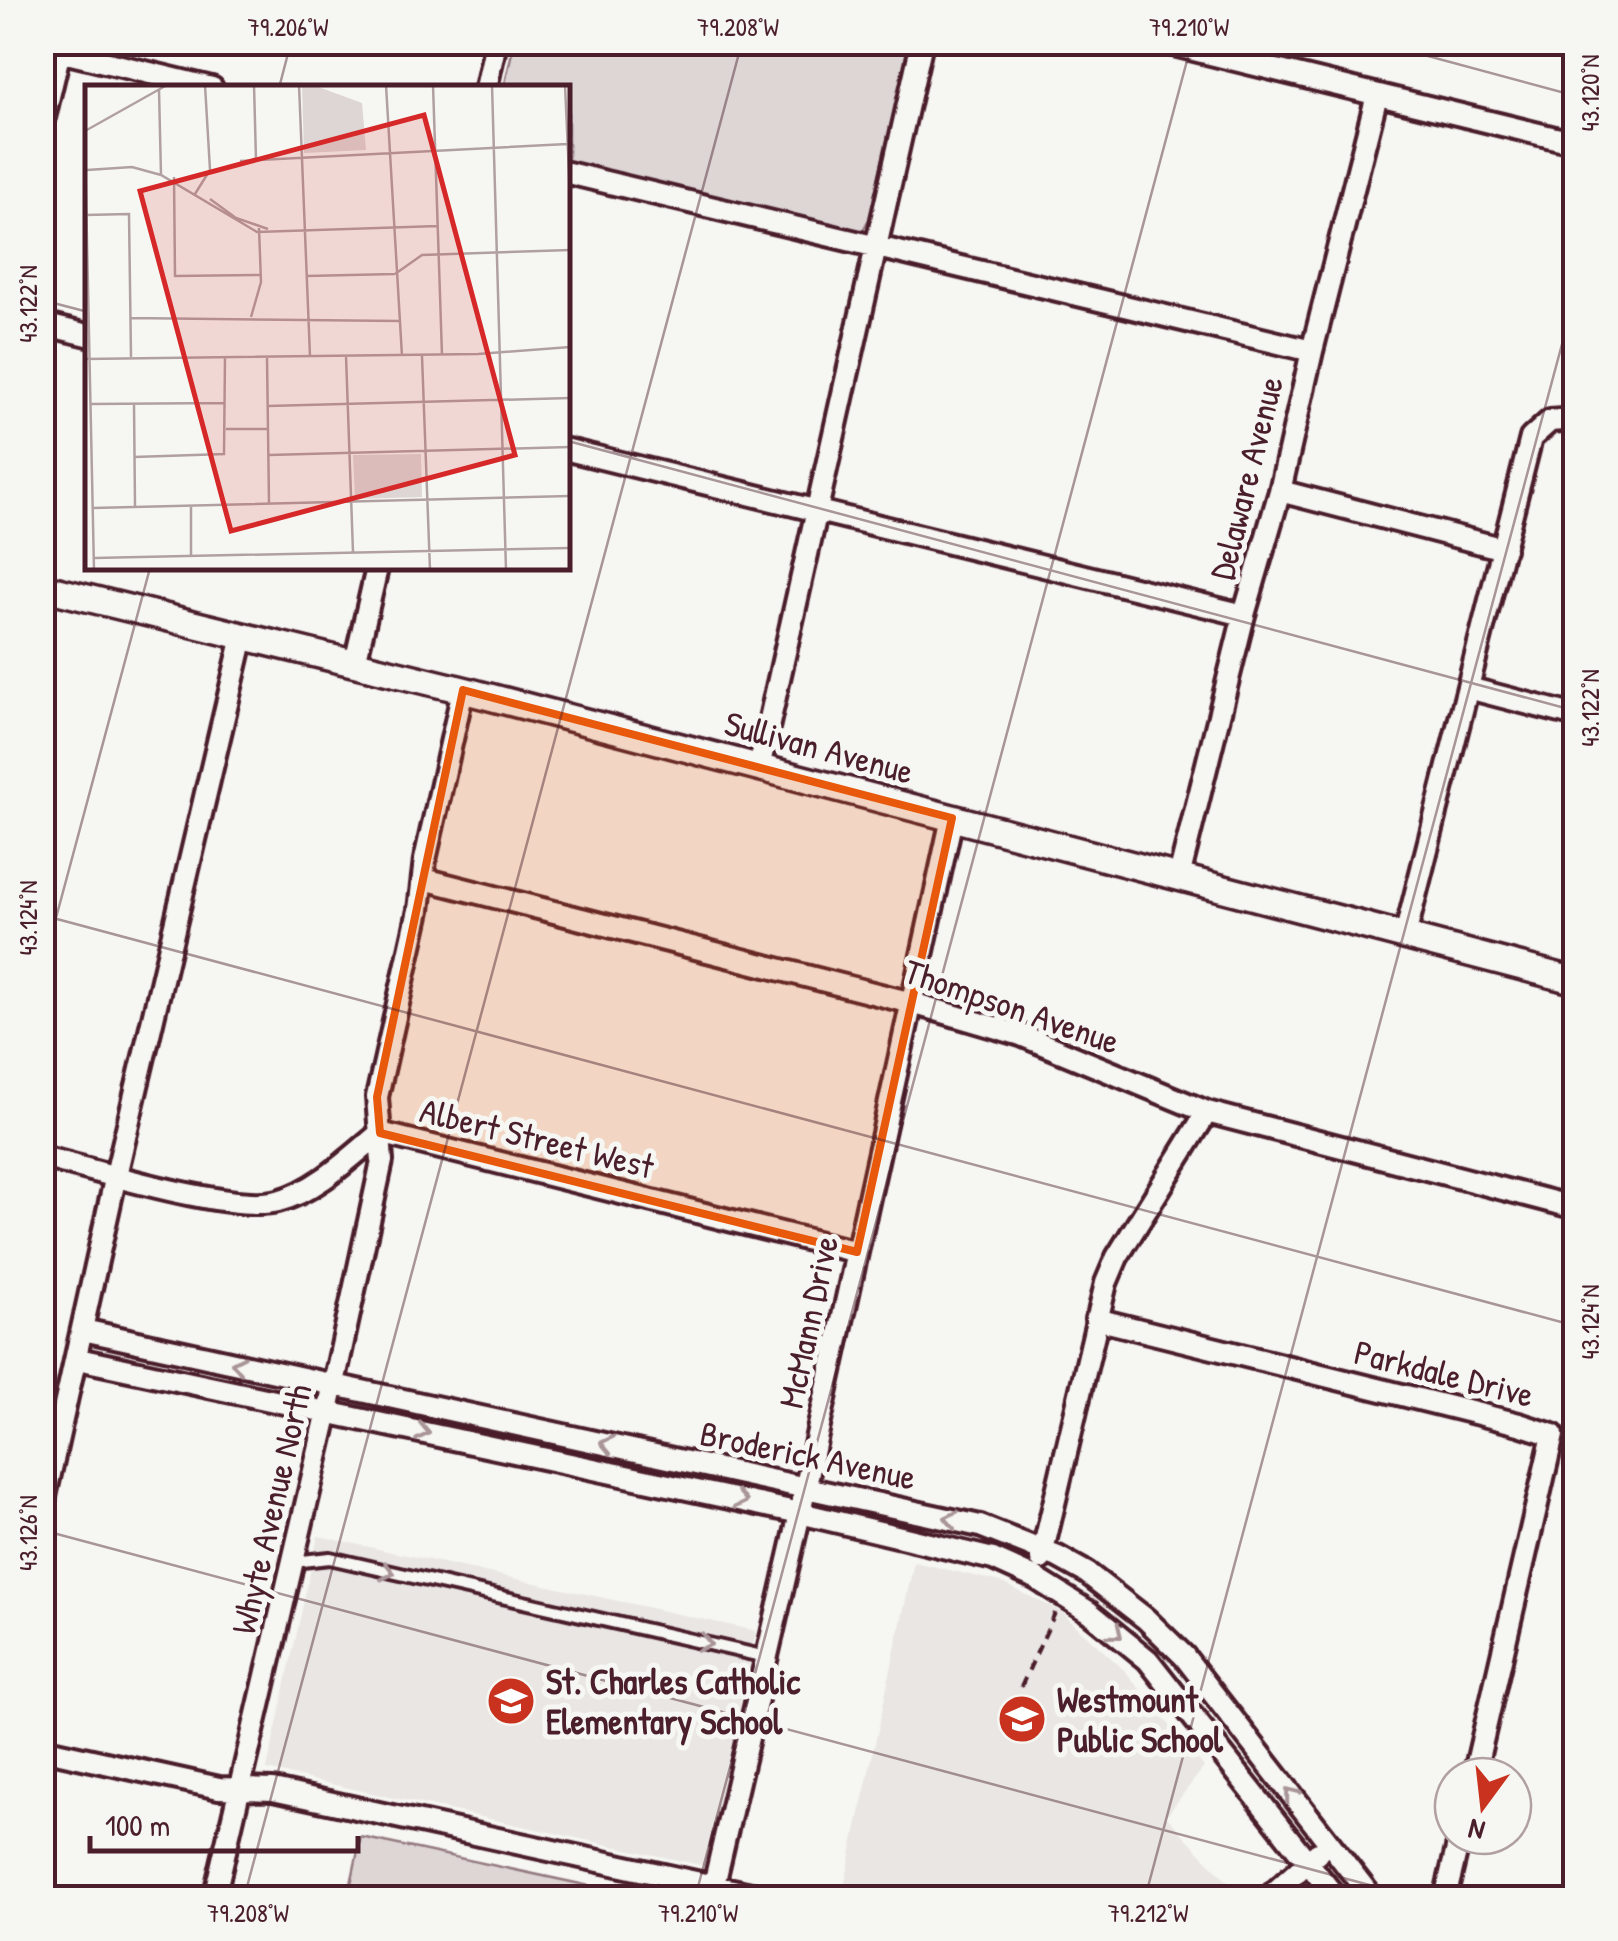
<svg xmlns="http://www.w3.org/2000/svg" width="1618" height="1941" font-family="'Patrick Hand',sans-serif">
<rect width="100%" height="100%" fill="#f6f6f2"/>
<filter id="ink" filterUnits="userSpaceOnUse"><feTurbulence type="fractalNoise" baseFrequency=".01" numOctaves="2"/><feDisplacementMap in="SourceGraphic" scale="20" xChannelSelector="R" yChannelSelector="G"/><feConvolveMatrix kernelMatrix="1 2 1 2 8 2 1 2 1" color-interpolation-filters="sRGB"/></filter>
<g filter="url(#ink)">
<path fill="#e9e6e3" d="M 318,1536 L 756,1631 L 705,1866 L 267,1770 Z
M 914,1562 L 1000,1582 L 1060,1611 L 1125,1671 L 1204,1767 L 1166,1816 L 1234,1889 L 1221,1898 L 842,1897 Z"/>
<path fill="#ddd6d5" stroke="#947a80" stroke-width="2.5" d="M 514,43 L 910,43 L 869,219 L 863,230 L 848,232 L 568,161 L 568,88 L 504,88 Z
M 361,1837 L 646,1898 L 348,1898 Z"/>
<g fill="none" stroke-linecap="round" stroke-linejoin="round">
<g stroke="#4a1f2b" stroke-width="18">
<path id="service" d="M 293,1562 L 330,1558 L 766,1657"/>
</g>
<g stroke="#4a1f2b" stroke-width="28">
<path id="minor" d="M 1161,42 L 1576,143
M 42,47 L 212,88
M 486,88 L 496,42
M 42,126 L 62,42
M 568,173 L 1312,351
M 42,324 L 88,335
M 568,450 L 1244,615
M 1280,491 L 1504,549
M 355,663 L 377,568
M 1468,688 L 1576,716
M 759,768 L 922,42
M 1179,877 L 1244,615 L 1280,491 L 1312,351 L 1377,95
M 424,879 L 912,1003 L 1021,1035 L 1207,1112 L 1576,1208
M 1405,936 L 1531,438 L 1550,421 L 1576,419
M 380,1133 L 857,1252
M 42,1157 C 95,1170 231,1213 278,1201 C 315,1192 351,1157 380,1133
M 1096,1319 L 1519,1424 L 1553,1435 L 1474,1776
M 83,1330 L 980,1526 L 1058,1557 L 1087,1573 L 1146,1619 L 1184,1656 L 1372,1898
M 78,1359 L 800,1513 L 993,1559 L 1035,1578 L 1089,1612 L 1148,1660 L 1336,1898
M 42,1510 L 116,1175 L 243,636
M 1041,1559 L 1106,1283 L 1117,1257 L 1207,1112
M 42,1749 L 219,1788 L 273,1790 L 769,1898
M 214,1898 L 328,1411 L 382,1161 L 377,1097 L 419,910 L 425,860 L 463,690
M 711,1898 L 800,1513 L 952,818
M 1268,1898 L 1318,1853
M 1445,1898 L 1460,1836"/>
</g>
<g stroke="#4a1f2b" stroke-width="32">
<path id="tertiary" d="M 42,587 L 463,690 L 1576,981"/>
</g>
<path stroke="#4a1f2b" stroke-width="4" stroke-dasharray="10 8" stroke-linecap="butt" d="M 1021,1687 L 1055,1613"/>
<use href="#service" stroke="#f6f6f2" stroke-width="10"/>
<use href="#minor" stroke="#f6f6f2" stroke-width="20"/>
<use href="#tertiary" stroke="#f6f6f2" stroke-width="25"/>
</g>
<defs><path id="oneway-chevron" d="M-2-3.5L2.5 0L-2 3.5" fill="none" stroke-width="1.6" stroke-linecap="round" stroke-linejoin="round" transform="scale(2.5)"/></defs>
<g stroke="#a99598">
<use href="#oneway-chevron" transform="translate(238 1364) rotate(-168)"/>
<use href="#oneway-chevron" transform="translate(423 1432) rotate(12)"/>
<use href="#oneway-chevron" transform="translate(607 1444) rotate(-168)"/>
<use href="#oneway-chevron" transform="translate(741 1500) rotate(12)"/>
<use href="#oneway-chevron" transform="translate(951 1519) rotate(-168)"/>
<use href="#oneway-chevron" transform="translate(388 1572) rotate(13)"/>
<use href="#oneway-chevron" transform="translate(1116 1633) rotate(39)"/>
<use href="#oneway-chevron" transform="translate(705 1643) rotate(13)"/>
<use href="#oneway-chevron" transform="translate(1291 1794) rotate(-128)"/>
</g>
</g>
<path fill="#e8590c" fill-opacity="0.2" stroke="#e8590c" stroke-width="8" stroke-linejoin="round" d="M 463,690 L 952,818 L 857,1252 L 380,1133 L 377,1097 Z"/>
<path fill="none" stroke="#4a1f2b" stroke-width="2.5" stroke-opacity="0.45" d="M 1376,42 L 1576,96M 279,88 L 291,42M 42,300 L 88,312M 568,441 L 1576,711M 42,915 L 1576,1326M 42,970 L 150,568M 42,1530 L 1418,1898M 244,1898 L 742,42M 695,1898 L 1192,42M 1145,1898 L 1576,292"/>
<defs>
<g id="school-disc" transform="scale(2.5)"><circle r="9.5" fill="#c8321e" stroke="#f6f6f2"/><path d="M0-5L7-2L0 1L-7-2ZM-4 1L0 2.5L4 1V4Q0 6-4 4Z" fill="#fff"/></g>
</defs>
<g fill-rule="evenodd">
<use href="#school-disc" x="511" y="1701"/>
<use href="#school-disc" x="1022" y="1719"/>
</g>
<g text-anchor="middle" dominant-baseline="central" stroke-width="10" stroke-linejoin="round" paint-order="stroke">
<g font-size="35" fill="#4a1f2b" stroke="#f6f6f2">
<text transform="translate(1246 478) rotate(-76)">Delaware Avenue</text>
<text transform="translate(819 747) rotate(15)">Sullivan Avenue</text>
<text transform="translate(1012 1006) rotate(19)">Thompson Avenue</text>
<text transform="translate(537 1138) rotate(14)">Albert Street West</text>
<text transform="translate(808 1322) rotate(-78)">McMann Drive</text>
<text transform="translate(1444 1373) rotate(14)">Parkdale Drive</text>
<text transform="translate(808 1455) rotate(12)">Broderick Avenue</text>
<text transform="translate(271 1509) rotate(-77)">Whyte Avenue North</text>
</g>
<g font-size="35" font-weight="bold" fill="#4a1f2b" stroke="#f6f6f2" text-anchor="start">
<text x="546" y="1681">St. Charles Catholic<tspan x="546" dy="40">Elementary School</tspan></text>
<text x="1057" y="1699">Westmount<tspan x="1057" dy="40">Public School</tspan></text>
</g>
</g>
<g transform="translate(85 85)">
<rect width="485" height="485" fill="#f6f6f2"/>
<path d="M 228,0 L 277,18 L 281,65 L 219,68 L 217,1 ZM 336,369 L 337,412 L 270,414 L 268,370 Z" fill="#ddd6d5"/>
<path fill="none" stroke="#b1a0a2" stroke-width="2.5" d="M 169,0 L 171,75M 214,0 L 225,271M 301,0 L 317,271M 348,0 L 357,270M 407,0 L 421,485M 480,0 L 485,112M 74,5 L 76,90M 0,46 L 82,0M 0,61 L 9,485M 155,76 L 482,59M 2,85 L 47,82 L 76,90 L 172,147 L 353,141M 89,92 L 90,191 L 176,190M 110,109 L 125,85 L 120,0M 125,114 L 151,133 L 183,144M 0,130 L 44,129 L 46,272M 310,189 L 337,170 L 485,165M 221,191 L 310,189M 166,232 L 176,197 L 174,143M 46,233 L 314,236M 261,271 L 268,467M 337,271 L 345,485M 182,272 L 184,418M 0,274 L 393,269 L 485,262M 6,319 L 140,318M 49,319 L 50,421M 183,321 L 485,313M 141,344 L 183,344M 184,370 L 485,362M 49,372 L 139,369 L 140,272M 106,420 L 106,471M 8,423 L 485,411M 9,473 L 485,463"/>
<path fill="#d62828" fill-opacity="0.15" stroke="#d62828" stroke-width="5" d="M 339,30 L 430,370 L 146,446 L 55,106 Z"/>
<rect width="485" height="485" fill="none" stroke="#4a1f2b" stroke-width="5"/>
</g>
<rect width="1618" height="1941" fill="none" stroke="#f6f6f2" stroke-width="110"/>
<g transform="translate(1483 1806) rotate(195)"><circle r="48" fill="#f6f6f2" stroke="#b1a0a2" stroke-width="2.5"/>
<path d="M0-8L18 38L0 25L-18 38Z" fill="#c8321e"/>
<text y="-15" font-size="28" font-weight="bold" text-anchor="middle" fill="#4a1f2b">N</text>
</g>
<path d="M90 1836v15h268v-15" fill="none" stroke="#4a1f2b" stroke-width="5"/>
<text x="105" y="1836" font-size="30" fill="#4a1f2b" stroke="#f6f6f2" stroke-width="8" paint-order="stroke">100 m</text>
<rect x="55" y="55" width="1508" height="1831" fill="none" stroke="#4a1f2b" stroke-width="4"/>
<g font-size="25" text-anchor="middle" fill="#4a1f2b">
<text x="288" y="36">79.206°W</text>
<text x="738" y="36">79.208°W</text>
<text x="1189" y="36">79.210°W</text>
<text transform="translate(1590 93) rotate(-90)" y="9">43.120°N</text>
<text transform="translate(28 304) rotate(-90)" y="9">43.122°N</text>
<text transform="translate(1590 708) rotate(-90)" y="9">43.122°N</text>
<text transform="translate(28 918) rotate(-90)" y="9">43.124°N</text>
<text transform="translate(1590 1322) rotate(-90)" y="9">43.124°N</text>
<text transform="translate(28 1533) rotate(-90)" y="9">43.126°N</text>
<text x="248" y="1922">79.208°W</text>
<text x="698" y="1922">79.210°W</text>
<text x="1148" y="1922">79.212°W</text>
</g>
</svg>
